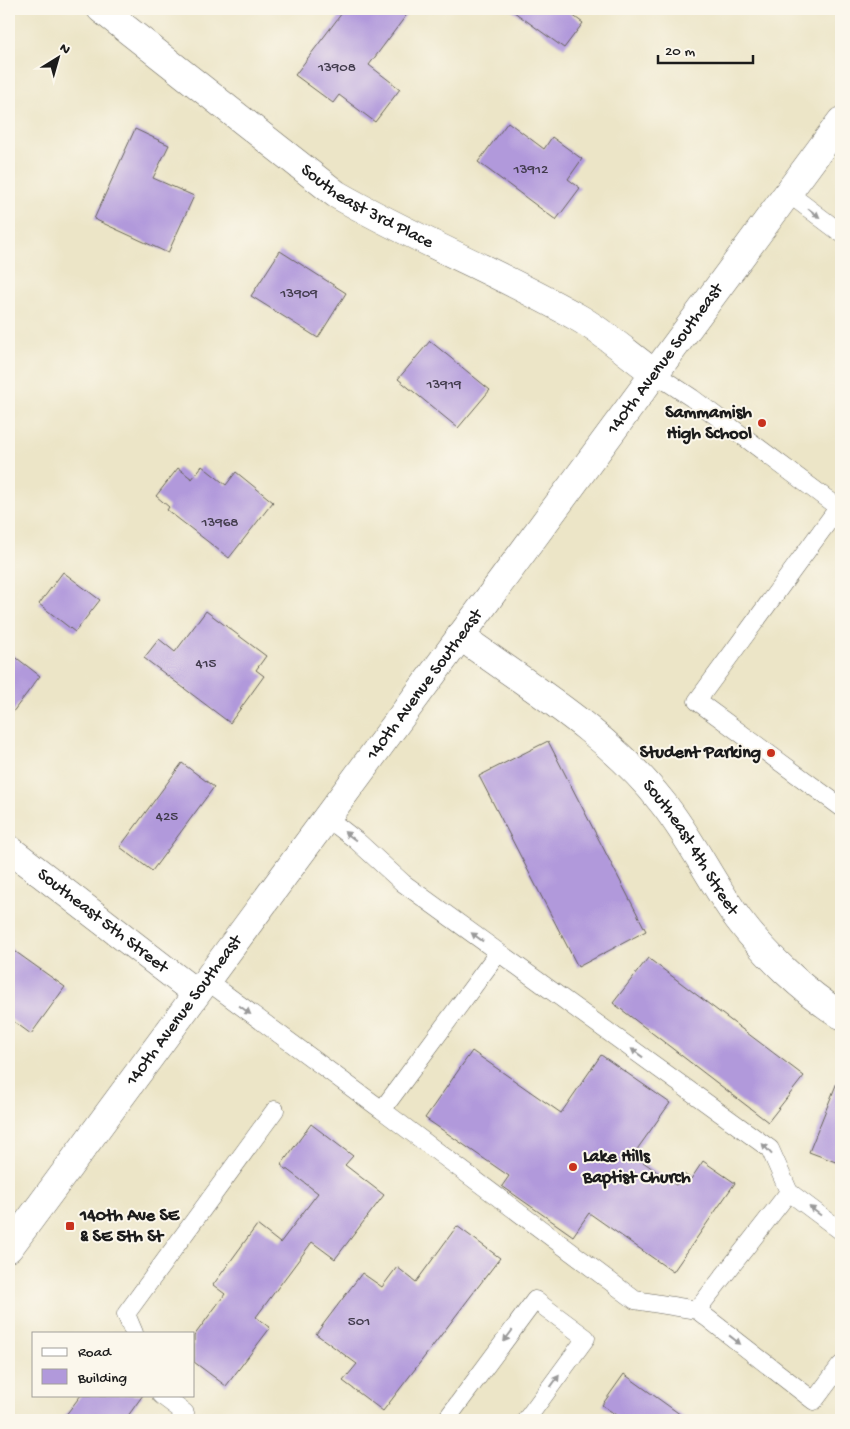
<svg xmlns="http://www.w3.org/2000/svg" width="850" height="1429" font-family="'Gochi Hand',sans-serif">
<rect width="100%" height="100%" fill="#fbf7ec"/>
<filter id="ink" filterUnits="userSpaceOnUse"><feTurbulence type="fractalNoise" baseFrequency=".02" numOctaves="2"/><feDisplacementMap in="SourceGraphic" scale="10" xChannelSelector="R" yChannelSelector="G"/><feConvolveMatrix kernelMatrix="1 2 1 2 8 2 1 2 1" color-interpolation-filters="sRGB"/></filter>
<filter id="wash" filterUnits="userSpaceOnUse"><feTurbulence type="fractalNoise" baseFrequency=".0096" numOctaves="4" result="noise"/><feDisplacementMap in="SourceGraphic" scale="20" xChannelSelector="R" yChannelSelector="G"/><feGaussianBlur stdDeviation="1.12" result="paint"/><feColorMatrix in="noise" values="0 0 0 0 0 0 0 0 0 0 0 0 0 0 0 0 0 1.4 0 .05"/><feComposite in="paint" operator="in"/></filter>
<g filter="url(#wash)">
<rect width="100%" height="100%" fill="#ece5c7"/>
<g id="blocks">
<path fill="#b199db" d="M 345,9 L 411,9 L 369,65 L 400,89 L 375,122 L 339,95 L 333,103 L 295,75 Z
M 510,9 L 564,9 L 583,23 L 564,48 Z
M 508,122 L 544,149 L 552,137 L 582,159 L 568,179 L 580,188 L 556,220 L 478,162 Z
M 135,129 L 169,145 L 153,178 L 194,196 L 168,253 L 94,219 Z
M 280,251 L 346,293 L 318,338 L 251,296 Z
M 430,341 L 490,390 L 458,428 L 398,379 Z
M 202,466 L 226,485 L 236,472 L 273,502 L 229,558 L 167,510 L 169,507 L 156,496 L 178,468 L 192,479 Z
M 63,572 L 100,600 L 75,632 L 39,604 Z
M 206,611 L 266,656 L 256,670 L 264,676 L 230,723 L 144,658 L 159,639 L 175,652 Z
M 9,652 L 40,676 L 9,717 Z
M 548,741 L 646,931 L 578,967 L 479,776 Z
M 182,763 L 214,787 L 152,871 L 120,847 Z
M 9,947 L 65,987 L 31,1034 L 9,1018 Z
M 648,958 L 804,1076 L 768,1122 L 613,1003 Z
M 472,1051 L 561,1113 L 601,1055 L 670,1103 L 633,1155 L 676,1185 L 684,1174 L 691,1179 L 703,1161 L 735,1183 L 673,1272 L 589,1213 L 573,1236 L 502,1186 L 509,1176 L 425,1118 Z
M 840,1075 L 841,1076 L 841,1164 L 809,1152 Z
M 311,1124 L 353,1156 L 345,1165 L 384,1195 L 335,1259 L 312,1242 L 256,1317 L 270,1328 L 226,1386 L 194,1362 L 194,1336 L 225,1294 L 213,1285 L 257,1225 L 280,1243 L 318,1193 L 281,1165 Z
M 457,1226 L 500,1258 L 383,1411 L 343,1381 L 357,1364 L 316,1334 L 362,1273 L 382,1287 L 397,1267 L 416,1282 Z
M 624,1374 L 688,1420 L 623,1420 L 602,1405 Z
M 81,1395 L 143,1395 L 125,1420 L 62,1420 Z"/>
</g>
</g>
<g filter="url(#ink)">
<use href="#blocks" fill-opacity="0" stroke="#656258" stroke-width="1"/>
<g fill="none" stroke-linecap="round" stroke-linejoin="round">
<g stroke="#656258" stroke-width="19">
<path id="lane" d="M 788,193 L 841,233
M 654,373 L 692,398 L 839,508
M 841,504 L 697,701 L 841,807
M 326,817 L 357,841 L 403,883 L 770,1149 L 789,1192 L 841,1231
M 498,953 L 382,1110 L 635,1300 L 697,1310 L 789,1192
M 206,980 L 382,1110
M 697,1310 L 814,1401 L 841,1365
M 134,1333 L 126,1314 L 275,1110
M 161,1395 L 185,1413 L 180,1420
M 446,1420 L 535,1300 L 586,1338 L 526,1420"/>
</g>
<g stroke="#656258" stroke-width="29">
<g id="street">
<path id="s1" d="M 101,9 L 336,194 C 414,239 498,272 577,317 C 604,332 629,355 654,373"/>
<path id="s2" d="M 460,636 C 530,687 608,733 662,802 C 691,838 711,882 739,920 C 765,954 804,992 841,1015"/>
<path id="s3" d="M 9,849 L 196,993"/>
</g>
</g>
<g stroke="#656258" stroke-width="29">
<g id="secondary">
<path id="s4" d="M 9,1248 L 841,121"/>
</g>
</g>
<use href="#lane" stroke="#fff" stroke-width="18"/>
<use href="#street" stroke="#fff" stroke-width="28"/>
<use href="#secondary" stroke="#fff" stroke-width="28"/>
</g>
<defs><path id="oneway-solid" d="M-6-.8H1V-3.2L6.5 0L1 3.2V.8H-6Z" transform="scale(1.25)"/></defs>
<g fill="#999">
<use href="#oneway-solid" transform="translate(814 213) rotate(37)"/>
<use href="#oneway-solid" transform="translate(350 836) rotate(-143)"/>
<use href="#oneway-solid" transform="translate(477 937) rotate(-144)"/>
<use href="#oneway-solid" transform="translate(245 1010) rotate(37)"/>
<use href="#oneway-solid" transform="translate(637 1053) rotate(-144)"/>
<use href="#oneway-solid" transform="translate(767 1149) rotate(-132)"/>
<use href="#oneway-solid" transform="translate(815 1211) rotate(-143)"/>
<use href="#oneway-solid" transform="translate(508 1336) rotate(127)"/>
<use href="#oneway-solid" transform="translate(735 1340) rotate(38)"/>
<use href="#oneway-solid" transform="translate(555 1381) rotate(-54)"/>
</g>
</g>
<g fill="#c8321e" stroke="#fbf7ec" stroke-width="2">
<circle cx="762" cy="423" r="5"/>
<circle cx="771" cy="753" r="5"/>
<circle cx="573" cy="1167" r="5"/>
<rect x="65" y="1221" width="10" height="10" rx="2.5"/>
</g>
<g text-anchor="middle" dominant-baseline="central" stroke-width="4" stroke-linejoin="round" paint-order="stroke">
<g font-size="15" fill="#413b4c">
<text x="337" y="68">13908</text>
<text x="531" y="170">13912</text>
<text x="299" y="294">13909</text>
<text x="444" y="385">13919</text>
<text x="220" y="523">13968</text>
<text x="206" y="664">415</text>
<text x="167" y="817">425</text>
<text x="359" y="1322">501</text>
</g>
<g font-size="18" fill="#1c1c1c" stroke="#fbf7ec">
<text stroke="none"><textPath href="#s1" startOffset="332">Southeast 3rd Place</textPath></text>
<text stroke="none"><textPath href="#s4" startOffset="1105">140th Avenue Southeast</textPath></text>
<text stroke="none"><textPath href="#s4" startOffset="700">140th Avenue Southeast</textPath></text>
<text stroke="none"><textPath href="#s2" startOffset="316">Southeast 4th Street</textPath></text>
<text stroke="none"><textPath href="#s3" startOffset="118">Southeast 5th Street</textPath></text>
<text stroke="none"><textPath href="#s4" startOffset="295">140th Avenue Southeast</textPath></text>
</g>
<g font-size="18" font-weight="bold" fill="#1c1c1c" stroke="#fbf7ec" text-anchor="end">
<text x="752" y="413">Sammamish<tspan x="752" dy="21">High School</tspan></text>
<text x="761" y="753">Student Parking</text>
<text x="583" y="1157" text-anchor="start">Lake Hills<tspan x="583" dy="21">Baptist Church</tspan></text>
<text x="80" y="1216" text-anchor="start">140th Ave SE<tspan x="80" dy="21">&amp; SE 5th St</tspan></text>
</g>
</g>
<rect width="850" height="1429" fill="none" stroke="#fbf7ec" stroke-width="30"/>
<rect x="32" y="1332" width="162" height="65" fill="#fbf7ec" stroke="#a29f99"/>
<rect x="42" y="1348" width="25" height="8" fill="#ffffff" stroke="#a29f99"/>
<text x="78" y="1356" font-size="15" fill="#1c1c1c">Road</text>
<rect x="42" y="1369" width="25" height="15" fill="#b199db" stroke="#a29f99"/>
<text x="78" y="1382" font-size="15" fill="#1c1c1c">Building</text>
<g transform="translate(58 58) rotate(37)" stroke="#fbf7ec" stroke-width="4" paint-order="stroke">
<path d="M0-4L9 19L0 12L-9 19Z" fill="#1c1c1c"/>
<text y="-8" font-size="14" font-weight="bold" text-anchor="middle" fill="#1c1c1c">N</text>
</g>
<path d="M658 55v8h95v-8" fill="none" stroke="#1c1c1c" stroke-width="2.5"/>
<text x="665" y="55" font-size="15" fill="#1c1c1c" stroke="#fbf7ec" stroke-width="4" paint-order="stroke">20 m</text>
</svg>
